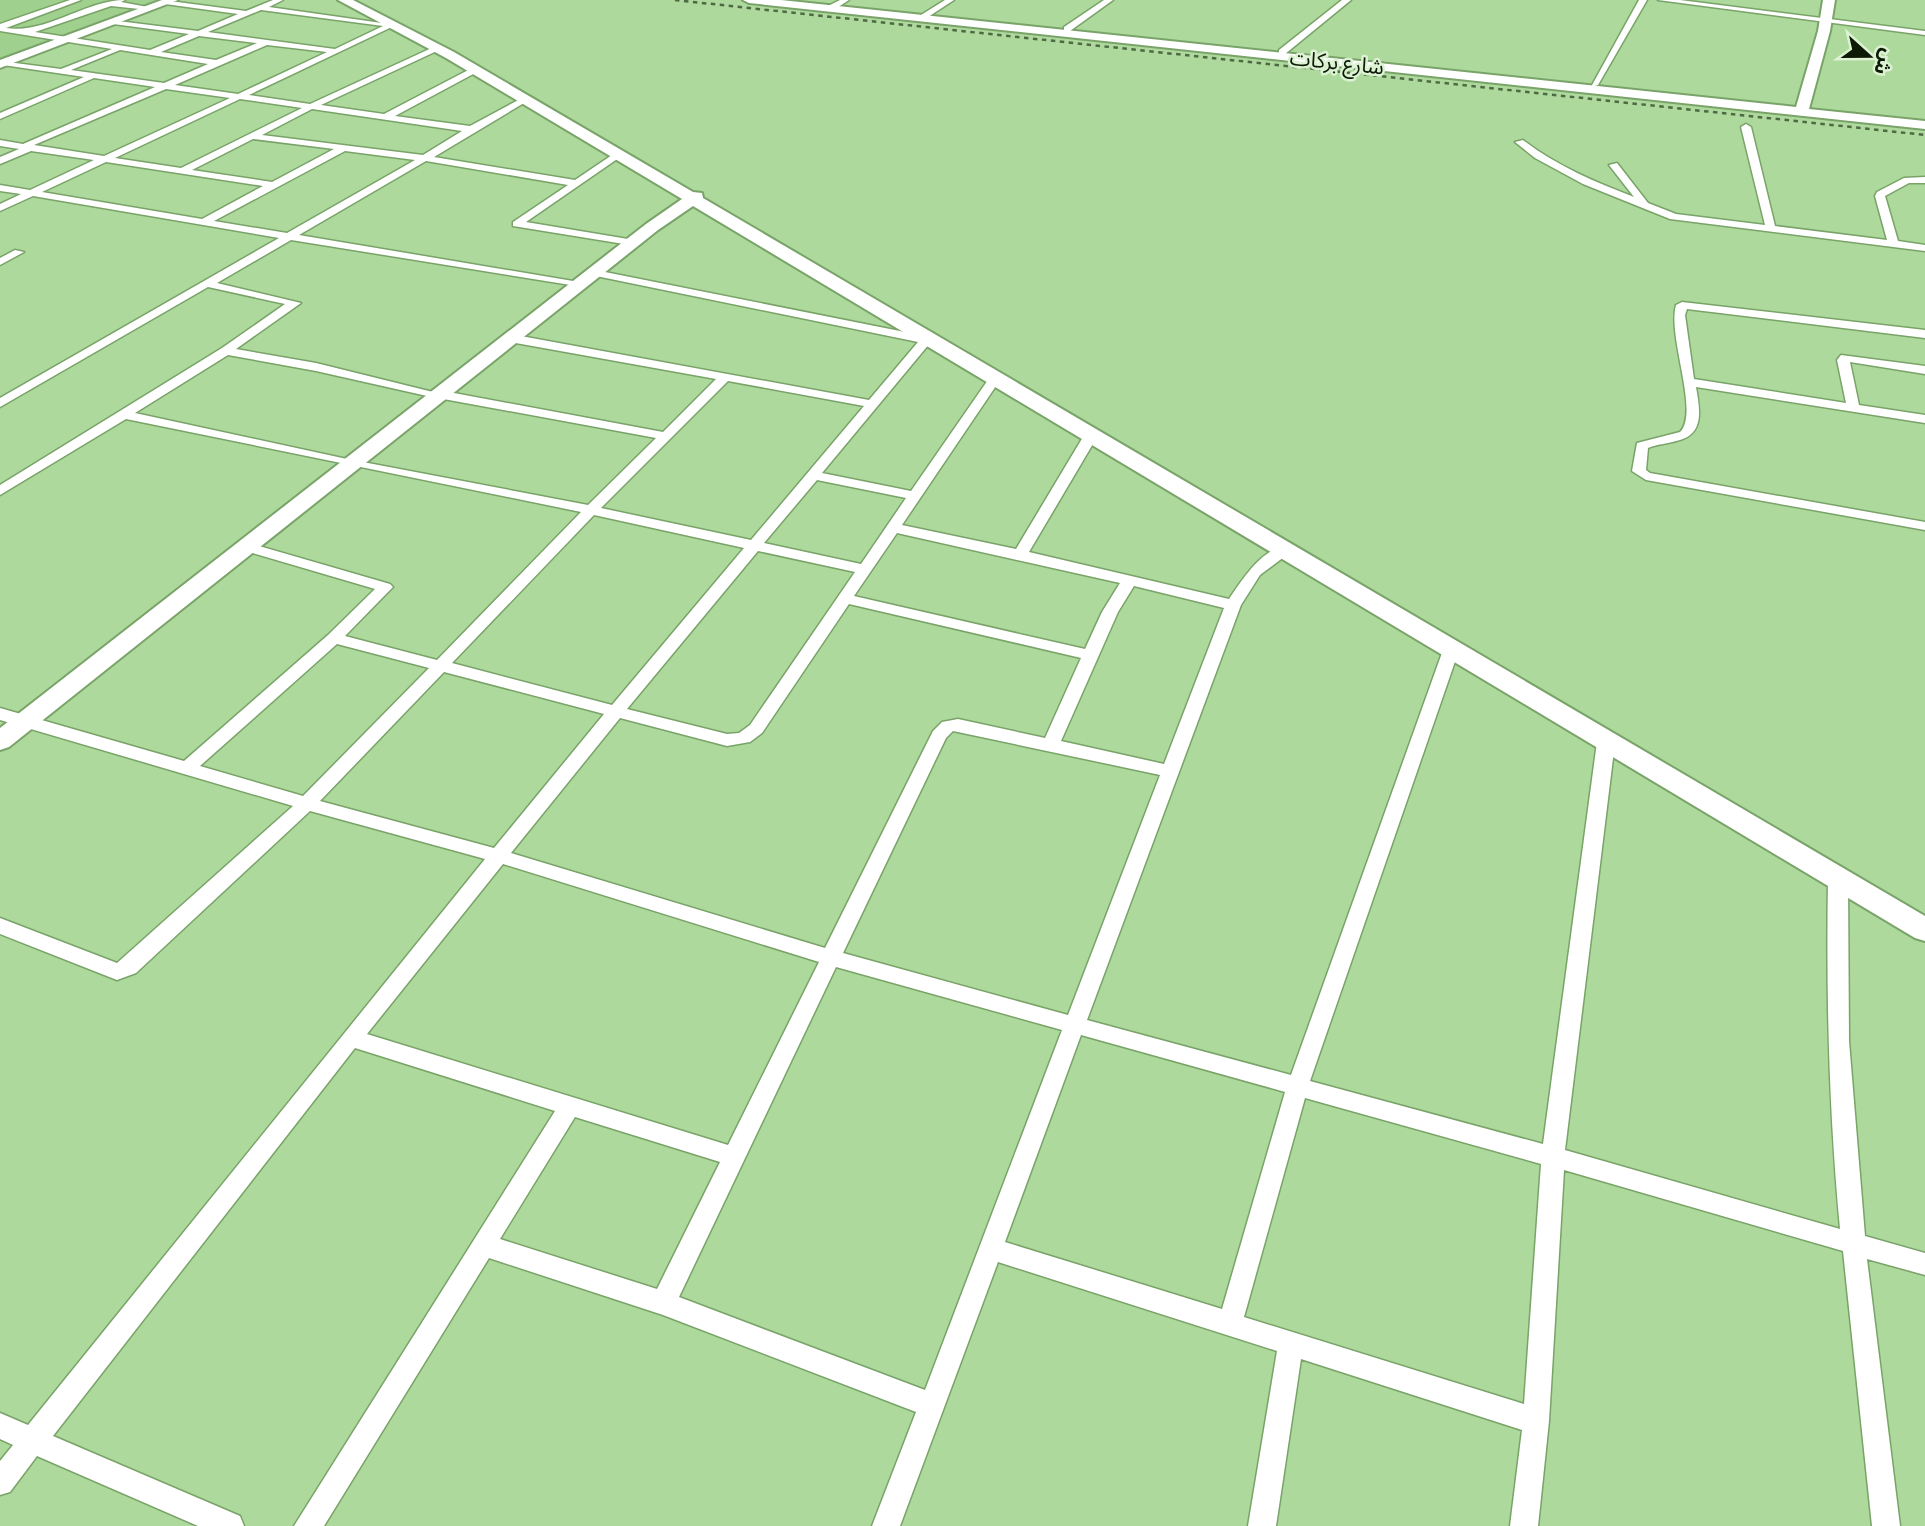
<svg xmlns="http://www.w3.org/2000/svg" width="1925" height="1526" font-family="'Archivo Narrow','Noto Sans Arabic',sans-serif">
<rect width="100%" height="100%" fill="#add99c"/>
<path fill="#a0d08d" d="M 0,0 L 157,0 L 0,58 Z"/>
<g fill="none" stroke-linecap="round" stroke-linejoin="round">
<g stroke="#79a368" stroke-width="3">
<path id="street" d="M 70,0 L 81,0 L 6,28 C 48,34 85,0 125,0 L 121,2 L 153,8 L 149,10 L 111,6 L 35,32 L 150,50 L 189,34 L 113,24 L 110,20 L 198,31 L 238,14 L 165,4 L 162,0 L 246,11 L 273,0 L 283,0 L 269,7 L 396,25 L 249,95 L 310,104 L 436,46 L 439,50 L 321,105 L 384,114 L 474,67 L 477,72 L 395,116 L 470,126 L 522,98 L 529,100 L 434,157 L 575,180 L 615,153 L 623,155 L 526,222 L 628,239 L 629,241 L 624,244 L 513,226 L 513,222 L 568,185 L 426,161 L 299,235 L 579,282 L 583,283 L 583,287 L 291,240 L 217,283 L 301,303 L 236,349 L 316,363 L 433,392 L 438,390 L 663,432 L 716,379 L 510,342 L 504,338 L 510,334 L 869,400 L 918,342 L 591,275 L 589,273 L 595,270 L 930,337 L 930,343 L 822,473 L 911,491 L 990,377 L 998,377 L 1000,380 L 902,525 L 1016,549 L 1083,437 L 1090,433 L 1097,437 L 1029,552 L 1229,599 C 1240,583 1265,543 1288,548 L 1290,551 L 1288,554 L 1260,575 L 1241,605 L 1087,1020 L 1291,1075 L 1443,650 L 1445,646 L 1457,646 L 1459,650 L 1310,1081 L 1543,1144 L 1597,742 L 1600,738 L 1612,738 L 1615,742 L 1565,1150 L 1840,1229 C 1829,1112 1826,996 1828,879 L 1831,874 L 1845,874 L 1848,879 L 1849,1041 L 1865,1236 L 1925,1253 L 1925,1275 L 1867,1259 L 1900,1526 L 1872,1526 L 1843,1251 L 1564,1170 L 1549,1421 L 1538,1526 L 1510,1526 L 1522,1430 L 1301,1359 L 1276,1526 L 1248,1526 L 1277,1351 L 998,1262 L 900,1526 L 872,1526 L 916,1412 L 663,1315 L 489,1258 L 324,1526 L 294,1526 L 555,1111 L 355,1048 L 53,1436 L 240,1516 L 244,1526 L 198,1526 L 37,1456 L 10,1492 L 0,1495 L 0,1461 L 13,1445 L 0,1439 L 0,1413 L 28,1425 L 485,859 L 310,811 L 136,973 L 117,980 L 0,934 L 0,918 L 117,963 L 293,806 L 0,720 L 0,708 L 184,761 L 328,635 L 375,589 L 239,549 L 237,546 L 239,543 L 249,543 L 390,584 L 393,587 L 390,590 L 345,636 L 437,660 L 581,512 L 126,419 L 0,495 L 0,485 L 222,348 L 285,304 L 208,287 L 0,407 L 0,398 L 279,238 L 33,196 L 0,211 L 0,204 L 21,194 L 0,191 L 0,185 L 30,190 L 94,160 L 31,151 L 0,164 L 0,157 L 19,149 L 0,146 L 0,140 L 23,144 L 155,87 L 94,78 L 0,119 L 0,113 L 84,77 L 3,65 L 0,61 L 61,69 L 112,49 L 0,31 L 0,24 ZM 261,10 L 383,26 L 335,49 L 208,32 ZM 199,36 L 257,43 L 216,60 L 161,52 ZM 267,45 L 327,52 L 238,94 L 175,85 ZM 120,50 L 208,64 L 164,83 L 71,70 ZM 166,89 L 230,98 L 104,156 L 34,145 ZM 240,99 L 302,108 L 181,168 L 115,158 ZM 312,109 L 462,131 L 423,155 L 262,135 ZM 253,139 L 334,149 L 272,182 L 192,170 ZM 345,151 L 415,160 L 287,233 L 214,221 ZM 106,162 L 263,186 L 202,219 L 42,192 ZM 228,355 L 316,371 L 427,396 L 432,394 L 438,398 L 656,438 L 588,505 L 347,459 L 135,413 ZM 728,381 L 864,406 L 751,540 L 601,508 ZM 817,480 L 906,498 L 861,564 L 764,543 ZM 594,515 L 744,548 L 612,705 L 452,663 ZM 897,533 L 1120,583 L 1102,612 L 1085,649 L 854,596 ZM 758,551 L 855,572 L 750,725 L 739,733 L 727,734 L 627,709 ZM 1134,586 L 1224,608 L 1164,764 L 1061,741 L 1118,612 ZM 849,604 L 1081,658 L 1045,738 L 958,719 L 942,722 L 933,731 L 825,948 L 511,853 L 620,718 L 727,746 L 750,742 L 762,733 ZM 337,644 L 429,668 L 303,796 L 200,766 ZM 444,672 L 604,714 L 494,848 L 320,801 ZM 953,731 L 1160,775 L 1068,1015 L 843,953 L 946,738 ZM 503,864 L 819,962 L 728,1145 L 367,1034 ZM 836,967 L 1062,1030 L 925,1390 L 679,1297 ZM 1081,1035 L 1285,1092 L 1222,1309 L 1005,1242 ZM 1305,1098 L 1541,1164 L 1524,1404 L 1244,1317 ZM 575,1117 L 720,1162 L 657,1289 L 500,1239 Z
M 840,0 L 849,0 L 832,11 L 826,11 L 826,7 Z
M 945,0 L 954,0 L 928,17 L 921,15 Z
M 1104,0 L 1113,0 L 1070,31 L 1064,31 L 1064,27 Z
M 1342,0 L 1351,0 L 1285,54 L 1279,54 L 1279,50 Z
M 1639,0 L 1647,0 L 1598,85 L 1591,87 Z
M 1658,0 L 1680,0 L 1925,31 L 1925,35 Z
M 1746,124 L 1751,127 L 1775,226 L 1887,240 L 1875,196 L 1877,192 L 1904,178 L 1925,177 L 1925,183 L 1909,183 L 1885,196 L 1898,241 L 1925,245 L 1925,251 L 1670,219 L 1583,184 L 1535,158 L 1515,142 L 1523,140 C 1557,166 1595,182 1634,197 L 1609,165 L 1617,163 L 1648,203 L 1676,214 L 1765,225 L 1741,127 Z
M 15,250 L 24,252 L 0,265 L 0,258 Z
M 1682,302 L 1925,330 L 1925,338 L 1687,309 L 1685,315 L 1694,379 L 1846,403 L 1837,360 L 1841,355 L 1925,366 L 1925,374 L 1850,362 L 1859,405 L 1925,415 L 1925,423 L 1696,387 C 1700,410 1705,435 1676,441 C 1667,444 1657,444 1648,448 L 1646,470 L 1650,473 L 1925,522 L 1925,530 L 1646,480 L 1632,471 L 1637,443 L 1680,432 C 1700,412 1667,337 1676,305 Z"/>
</g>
<g stroke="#79a368" stroke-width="4">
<path id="secondary" d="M 162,0 L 178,0 L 0,68 L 0,60 Z
M 338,0 L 353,0 L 454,52 L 693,192 L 702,193 L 703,198 L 1925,916 L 1925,941 L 1915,938 L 693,206 L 658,230 L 9,747 L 0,750 L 0,728 L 646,224 L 682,199 L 446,58 Z
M 743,0 L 781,0 L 1796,107 L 1818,31 L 1823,0 L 1835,0 L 1830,31 L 1809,109 L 1925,121 L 1925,129 L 749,3 Z"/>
</g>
<use href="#street" fill="#fff" fill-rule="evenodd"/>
<use href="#secondary" fill="#fff" fill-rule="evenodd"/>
<path stroke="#4e6943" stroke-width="2.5" stroke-dasharray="4.5 4.5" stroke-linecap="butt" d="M 675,0 L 1925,135"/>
</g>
<g text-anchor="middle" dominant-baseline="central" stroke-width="5" stroke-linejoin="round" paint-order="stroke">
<g font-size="21" fill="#0b1a04" stroke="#dcf2d3">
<text transform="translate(1337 62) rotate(6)">شارع بركات</text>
</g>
</g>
<g transform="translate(1869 56) rotate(111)" stroke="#dcf2d3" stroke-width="5" paint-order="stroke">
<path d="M0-5L12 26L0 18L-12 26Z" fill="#0b1a04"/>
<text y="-10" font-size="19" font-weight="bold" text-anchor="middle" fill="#0b1a04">ش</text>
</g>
</svg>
